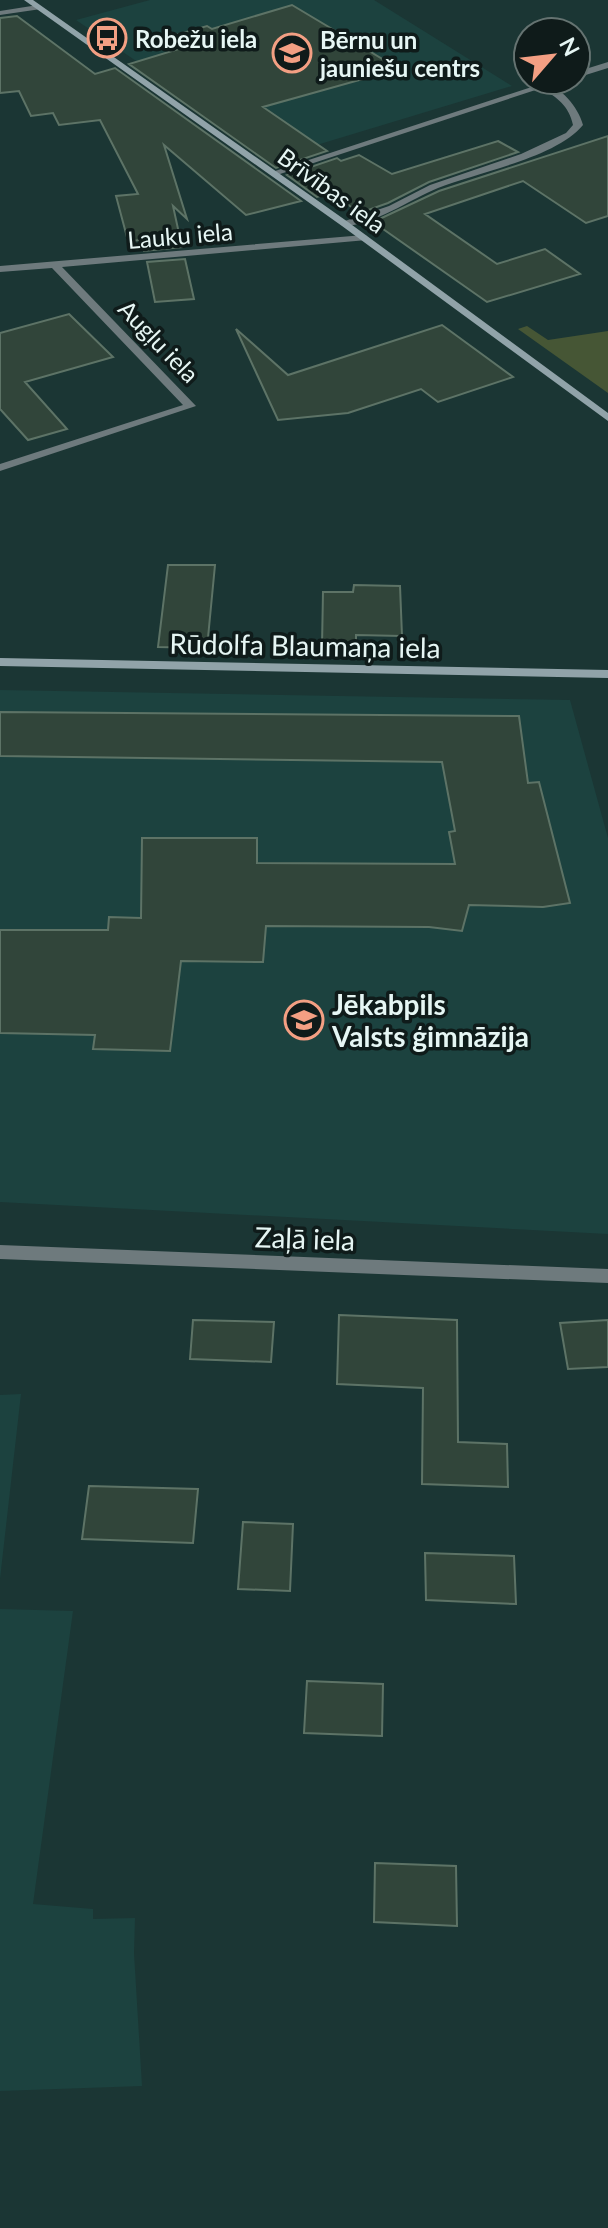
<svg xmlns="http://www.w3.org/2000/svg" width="608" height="2228" font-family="Lato,sans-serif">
<rect width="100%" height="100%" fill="#1b3634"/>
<path fill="#1c423f" d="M 150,0 L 374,0 L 512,86 L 277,157 L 76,20 Z
M 0,690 L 570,700 L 608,838 L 608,1234 L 0,1202 Z
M 21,1394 L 0,1579 L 0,1395 Z
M 0,1609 L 73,1611 L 33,1904 L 93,1909 L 93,1919 L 135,1918 L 134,1953 L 142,2086 L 0,2091 Z"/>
<path fill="#465635" d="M 527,326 L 548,340 L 608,331 L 608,393 L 518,329 Z"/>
<path fill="#31453a" stroke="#5d7366" stroke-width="2" d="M 292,5 L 399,69 L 263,107 L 327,151 L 276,168 L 129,64 L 182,48 L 165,38 L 207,26 L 212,29 Z
M 17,16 L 95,74 L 115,68 L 301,201 L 246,215 L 164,145 L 187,219 L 173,206 L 182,247 L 144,251 L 142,240 L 128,241 L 116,196 L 138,194 L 100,120 L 59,125 L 53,113 L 31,116 L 19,91 L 0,93 L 0,18 Z
M 608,136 L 608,216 L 586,223 L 523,181 L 425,214 L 497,264 L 545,249 L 580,274 L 487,302 L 373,222 L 439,191 Z
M 498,141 L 518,152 L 429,182 L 388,203 L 360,213 L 331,193 L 317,197 L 287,175 L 337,158 L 341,161 L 359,155 L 392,174 Z
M 185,259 L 194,299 L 155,302 L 147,262 Z
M 69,314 L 113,357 L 25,382 L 67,429 L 28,440 L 0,409 L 0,333 Z
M 442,325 L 513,377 L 438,402 L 421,389 L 348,413 L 278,420 L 236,329 L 288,375 Z
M 168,565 L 215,565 L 207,648 L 158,647 Z
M 354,585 L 400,586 L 402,636 L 356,635 L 356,647 L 322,646 L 323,592 L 353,592 Z
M 0,712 L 519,716 L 528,783 L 539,782 L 570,903 L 543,907 L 469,905 L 462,931 L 429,927 L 266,926 L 263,962 L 181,961 L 170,1051 L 93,1049 L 95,1035 L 0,1033 L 0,930 L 108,930 L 109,917 L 141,918 L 142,838 L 257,838 L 257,863 L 455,864 L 449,832 L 455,831 L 442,762 L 0,756 Z
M 339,1315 L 457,1320 L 458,1442 L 507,1444 L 508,1487 L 422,1484 L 423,1388 L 337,1384 Z
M 193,1320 L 274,1322 L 271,1362 L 190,1359 Z
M 608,1320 L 608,1367 L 568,1369 L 560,1323 Z
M 89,1486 L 198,1489 L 193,1543 L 82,1539 Z
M 243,1522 L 293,1524 L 290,1591 L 238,1589 Z
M 425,1553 L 514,1556 L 516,1604 L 426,1600 Z
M 307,1681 L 383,1684 L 382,1736 L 304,1733 Z
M 375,1863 L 456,1866 L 457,1926 L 374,1922 Z"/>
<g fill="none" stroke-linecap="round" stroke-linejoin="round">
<path fill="#6e7a7d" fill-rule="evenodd" d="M 541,84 C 561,85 578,107 583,125 C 556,158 478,172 438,188 C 411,199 371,227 342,226 L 342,222 L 389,206 L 430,185 L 521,154 L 566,133 L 573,125 C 569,106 557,97 541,88 Z"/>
<path fill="#6e7a7d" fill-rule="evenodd" d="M 38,5 L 41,9 L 0,15 L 0,11 Z
M 608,62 L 608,68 L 576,78 L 576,72 Z
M 553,80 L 566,80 L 277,175 L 269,173 Z
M 364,235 L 367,236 L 367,240 L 62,267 L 196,406 L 0,471 L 0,464 L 183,405 L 52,268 L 0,272 L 0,266 Z"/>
<path fill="#6e7a7d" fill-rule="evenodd" d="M 0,1245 L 608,1269 L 608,1283 L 0,1259 Z"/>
<path fill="#91a3a9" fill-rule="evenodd" d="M 24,0 L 33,0 L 348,222 L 608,413 L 608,421 L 342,226 Z
M 0,658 L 608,670 L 608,678 L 0,666 Z"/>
</g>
<defs>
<g id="bus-ring" transform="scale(2)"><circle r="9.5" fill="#0f1b1a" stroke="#f39f83" stroke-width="1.5"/><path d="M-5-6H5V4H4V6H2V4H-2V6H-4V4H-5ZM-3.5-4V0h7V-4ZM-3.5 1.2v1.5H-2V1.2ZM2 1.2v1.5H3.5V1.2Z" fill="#f39f83"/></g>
<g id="school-ring" transform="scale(2)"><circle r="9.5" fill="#0f1b1a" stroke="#f39f83" stroke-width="1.5"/><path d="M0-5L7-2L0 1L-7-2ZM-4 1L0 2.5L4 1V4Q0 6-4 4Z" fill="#f39f83"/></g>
</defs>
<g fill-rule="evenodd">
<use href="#bus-ring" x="107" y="38"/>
<use href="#school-ring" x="292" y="53"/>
<use href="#school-ring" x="304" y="1020"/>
</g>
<g text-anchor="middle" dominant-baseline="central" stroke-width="7" stroke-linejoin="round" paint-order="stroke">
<g font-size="24" font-weight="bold" fill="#e6f6f4" stroke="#0f1b1a" text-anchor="start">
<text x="135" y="38">Robežu iela</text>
<text x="320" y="39">Bērnu un<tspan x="320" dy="28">jauniešu centrs</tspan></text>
</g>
<g font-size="24" fill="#e6f6f4" stroke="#0f1b1a">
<text transform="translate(332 190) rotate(36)">Brīvības iela</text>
<text transform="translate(180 235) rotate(-5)">Lauku iela</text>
<text transform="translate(159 341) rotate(46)">Augļu iela</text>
</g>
<g font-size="28" fill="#e6f6f4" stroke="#0f1b1a">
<text transform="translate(305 645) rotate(1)">Rūdolfa Blaumaņa iela</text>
<text transform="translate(305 1238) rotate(2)">Zaļā iela</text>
</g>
<g font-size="28" font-weight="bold" fill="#e6f6f4" stroke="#0f1b1a" text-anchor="start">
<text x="332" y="1004">Jēkabpils<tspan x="332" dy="32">Valsts ģimnāzija</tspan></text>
</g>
</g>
<g transform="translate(552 56) rotate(62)"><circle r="38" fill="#0f1b1a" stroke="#657371" stroke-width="2"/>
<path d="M0-6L14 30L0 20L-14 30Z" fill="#f39f83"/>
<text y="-12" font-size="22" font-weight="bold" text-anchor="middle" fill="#e6f6f4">N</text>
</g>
</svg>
